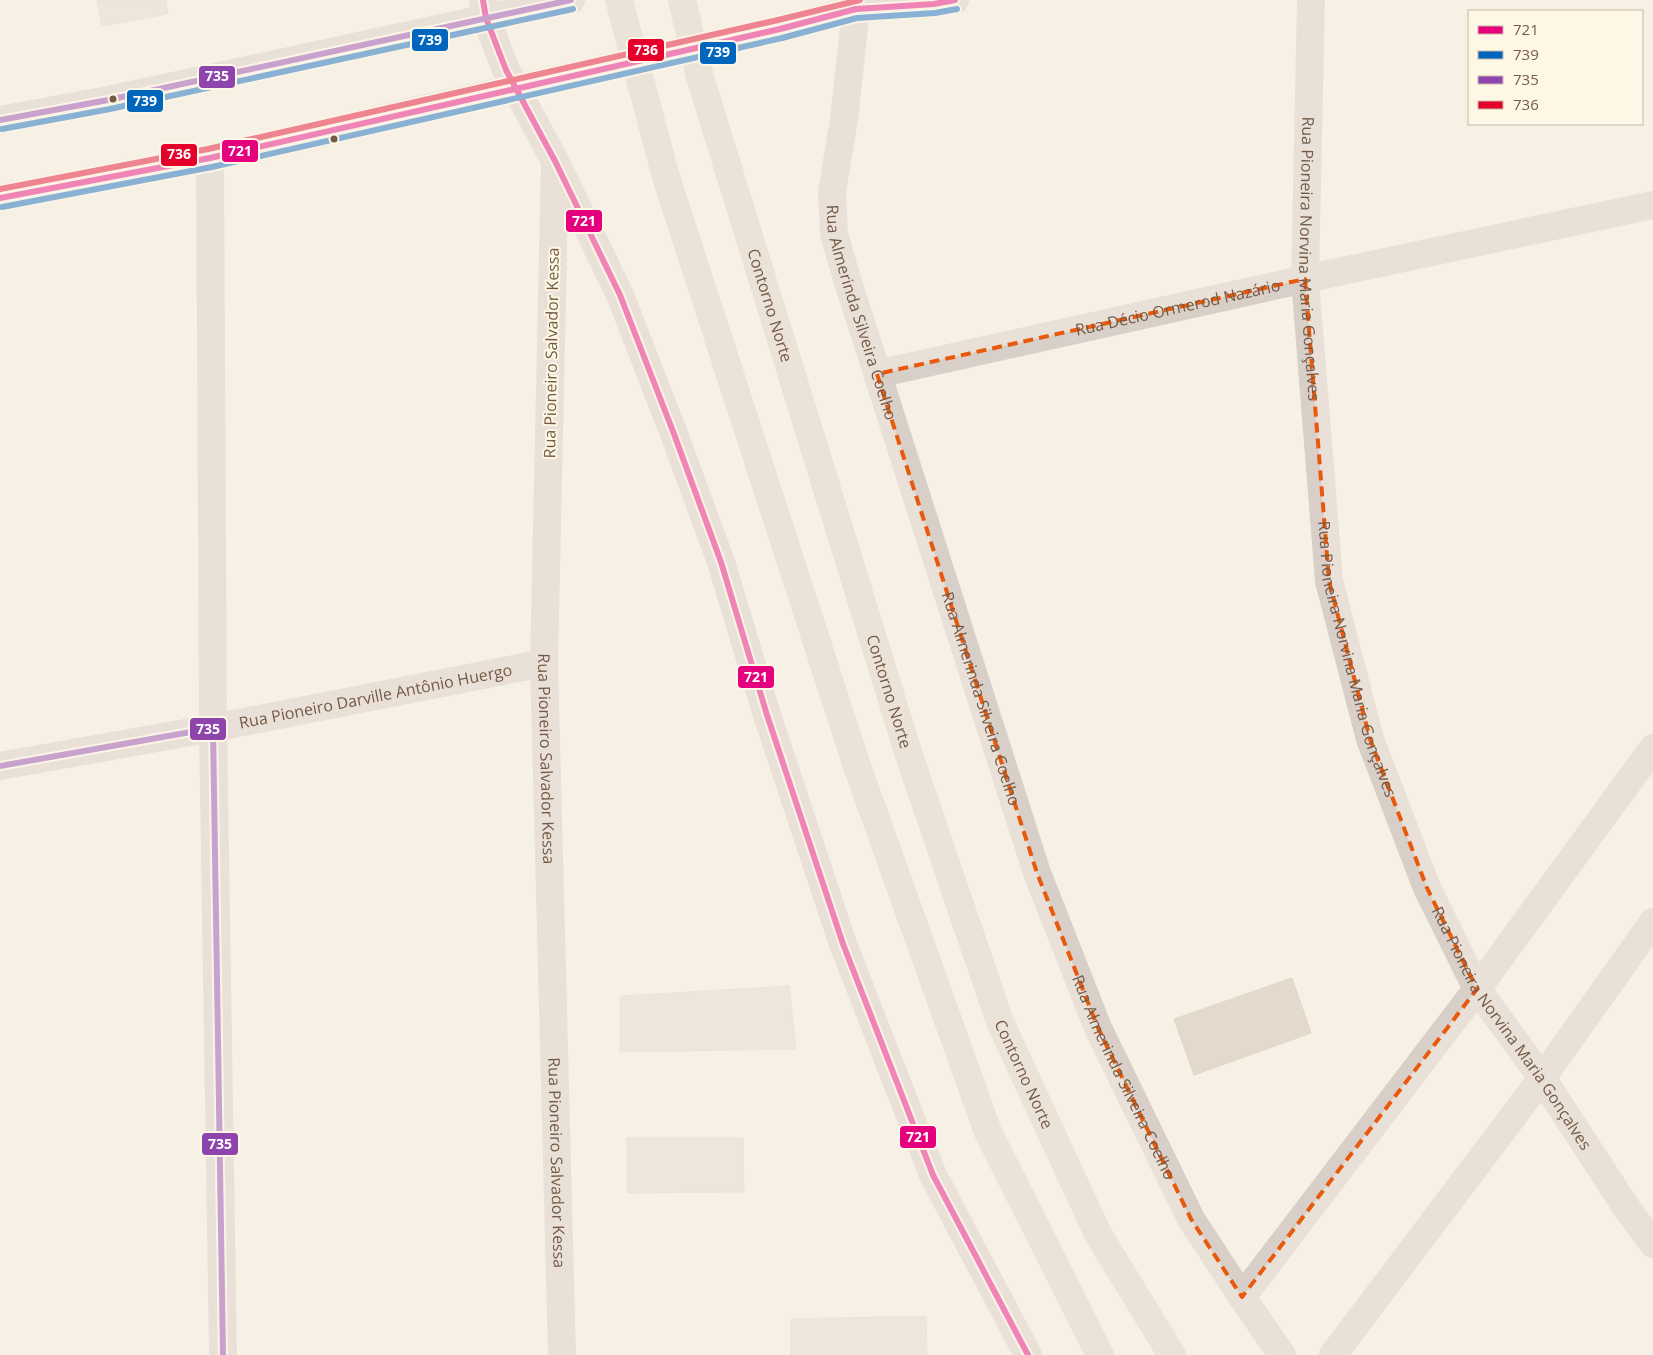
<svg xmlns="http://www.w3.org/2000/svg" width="1653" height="1355" font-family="'Open Sans',sans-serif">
<rect width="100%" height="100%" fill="#f7f1e5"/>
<path fill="#e3d9cd" stroke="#e0d4c7" d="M 97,0 L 166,0 L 168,14 L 102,26 Z
M 1292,978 L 1311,1033 L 1194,1075 L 1174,1019 Z
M 789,986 L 796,1049 L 620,1052 L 620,996 Z
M 627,1138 L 743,1138 L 744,1192 L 627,1193 Z
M 926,1316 L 927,1355 L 791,1355 L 791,1319 Z"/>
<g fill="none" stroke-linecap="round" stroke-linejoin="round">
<g stroke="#d8cfc8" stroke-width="28">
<path id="s1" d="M 1311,0 L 1305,279 L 1329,581 L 1370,739 L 1427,888 L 1477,989 L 1542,1078 L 1626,1207 L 1653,1244"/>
<path d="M 210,158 L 213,728 L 223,1355"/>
<path id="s2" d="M 555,161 L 544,663 L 562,1355"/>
<path id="s3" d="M 877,374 L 1305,279 L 1653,205"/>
<path id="s4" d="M 0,766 L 213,728 L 544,663"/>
</g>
<g stroke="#d8cfc8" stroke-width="28">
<path d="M 483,0 L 486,18 L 506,70 L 555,161 L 620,295 L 674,434 L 721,562 L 767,715 L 843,944 L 933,1175 L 1028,1355"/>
<path id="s5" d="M 862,0 L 856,9 L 844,119 L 832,192 L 834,234 L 847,279 L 1037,873 L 1098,1028 L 1191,1219 L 1242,1297 L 1282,1355"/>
<path d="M 0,120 L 108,100 L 571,0"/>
<path d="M 0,198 L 210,158 L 326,132 L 404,113 L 780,29 L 856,9 L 934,4 L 955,0"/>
<path d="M 1242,1297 L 1477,989 L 1653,748"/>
<path d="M 1333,1355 L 1542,1078 L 1653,922"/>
</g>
<g stroke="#dcd0c7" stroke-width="28">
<path d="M 619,0 L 666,177 L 857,766 L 988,1132 L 1100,1355"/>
<path id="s6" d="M 682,0 L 700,77 L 908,752 L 1000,1022 L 1098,1234 L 1172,1355"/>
</g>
<g stroke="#fff7e6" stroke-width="10">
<path id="bus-1" d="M 483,0 L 486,18 L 506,70 L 555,161 L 620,295 L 674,434 L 721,562 L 767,715 L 843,944 L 933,1175 L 1028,1355
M 0,198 L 210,158 L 780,29 L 856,9 L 934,4 L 955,0"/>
</g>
<g stroke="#fff7e6" stroke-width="10">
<path id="bus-2" d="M 2,129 L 110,109 L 573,9
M 2,207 L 212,167 L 782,38 L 857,18 L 935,13 L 957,9"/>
</g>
<g stroke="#fff7e6" stroke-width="10">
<path id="bus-3" d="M 0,120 L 108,100 L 571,0
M 0,766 L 213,728 L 223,1355"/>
</g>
<g stroke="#fff7e6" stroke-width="10">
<path id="bus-4" d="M 0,189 L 208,149 L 778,20 L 860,0"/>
</g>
<use href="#bus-1" stroke="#e5007d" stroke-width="6"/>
<use href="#bus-2" stroke="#0065bd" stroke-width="6"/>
<use href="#bus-3" stroke="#8e44ad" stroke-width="6"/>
<use href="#bus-4" stroke="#e4002b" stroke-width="6"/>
</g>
<path d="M0 0H1653V1355H0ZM 1305,279 L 1329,581 L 1370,739 L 1427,888 L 1477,989 L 1242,1297 L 1191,1219 L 1098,1028 L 1037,873 L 877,374 Z" fill="#f7f1e5" fill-opacity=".55" fill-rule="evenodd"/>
<path fill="none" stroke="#e8590c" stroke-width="4" stroke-dasharray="10 6" stroke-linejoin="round" d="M 1305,279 L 1329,581 L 1370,739 L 1427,888 L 1477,989 L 1242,1297 L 1191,1219 L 1098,1028 L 1037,873 L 877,374 Z"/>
<g fill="#755a45" stroke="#fff7e6" stroke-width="2">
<circle cx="113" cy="99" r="4.5"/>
<circle cx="334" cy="139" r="4.5"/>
</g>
<g text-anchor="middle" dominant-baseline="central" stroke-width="4" stroke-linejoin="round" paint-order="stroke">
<g font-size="16" fill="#755a45" stroke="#fff7e6">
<text stroke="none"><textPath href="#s1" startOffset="259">Rua Pioneira Norvina Maria Gonçalves</textPath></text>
<text stroke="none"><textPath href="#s6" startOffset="318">Contorno Norte</textPath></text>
<text stroke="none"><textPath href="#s3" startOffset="308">Rua Décio Ormerod Nazário</textPath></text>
<text stroke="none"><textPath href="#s5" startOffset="320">Rua Almerinda Silveira Coelho</textPath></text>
<text transform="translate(551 353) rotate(-89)">Rua Pioneiro Salvador Kessa</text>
<text stroke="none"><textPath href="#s1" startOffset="664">Rua Pioneira Norvina Maria Gonçalves</textPath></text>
<text stroke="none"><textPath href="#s6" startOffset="722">Contorno Norte</textPath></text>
<text stroke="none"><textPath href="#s4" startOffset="382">Rua Pioneiro Darville Antônio Huergo</textPath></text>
<text stroke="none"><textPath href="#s5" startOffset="725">Rua Almerinda Silveira Coelho</textPath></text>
<text stroke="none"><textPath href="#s2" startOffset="598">Rua Pioneiro Salvador Kessa</textPath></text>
<text stroke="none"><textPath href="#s1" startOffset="1069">Rua Pioneira Norvina Maria Gonçalves</textPath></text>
<text stroke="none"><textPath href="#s6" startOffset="1128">Contorno Norte</textPath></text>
<text stroke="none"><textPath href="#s5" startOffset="1130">Rua Almerinda Silveira Coelho</textPath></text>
<text stroke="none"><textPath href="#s2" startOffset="1002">Rua Pioneiro Salvador Kessa</textPath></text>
</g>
</g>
<g stroke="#fff7e6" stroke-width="2">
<rect x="411" y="28" width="38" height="24" rx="5" fill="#0065bd"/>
<rect x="627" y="38" width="38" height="24" rx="5" fill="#e4002b"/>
<rect x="699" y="41" width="38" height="24" rx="5" fill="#0065bd"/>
<rect x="198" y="65" width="38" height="24" rx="5" fill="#8e44ad"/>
<rect x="126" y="89" width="38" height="24" rx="5" fill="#0065bd"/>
<rect x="221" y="139" width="38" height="24" rx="5" fill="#e5007d"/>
<rect x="160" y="143" width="38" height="24" rx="5" fill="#e4002b"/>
<rect x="565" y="209" width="38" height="24" rx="5" fill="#e5007d"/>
<rect x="737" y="665" width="38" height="24" rx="5" fill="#e5007d"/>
<rect x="189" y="717" width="38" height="24" rx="5" fill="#8e44ad"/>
<rect x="899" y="1125" width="38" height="24" rx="5" fill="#e5007d"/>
<rect x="201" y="1132" width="38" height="24" rx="5" fill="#8e44ad"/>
</g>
<g font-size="14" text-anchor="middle" font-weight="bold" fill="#fff">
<text x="430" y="45">739</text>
<text x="646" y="55">736</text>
<text x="718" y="57">739</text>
<text x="217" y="81">735</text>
<text x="145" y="106">739</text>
<text x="240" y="156">721</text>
<text x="179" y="159">736</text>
<text x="584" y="226">721</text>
<text x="756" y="682">721</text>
<text x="208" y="734">735</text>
<text x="918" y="1142">721</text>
<text x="220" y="1149">735</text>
</g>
<rect x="1468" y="10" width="175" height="115" fill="#fff7e6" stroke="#c8b8a6"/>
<rect x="1478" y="26" width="25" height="8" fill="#e5007d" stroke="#c8b8a6"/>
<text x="1513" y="35" font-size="15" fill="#755a45">721</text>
<rect x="1478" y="51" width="25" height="8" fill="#0065bd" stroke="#c8b8a6"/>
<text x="1513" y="60" font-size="15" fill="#755a45">739</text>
<rect x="1478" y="76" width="25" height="8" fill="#8e44ad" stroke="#c8b8a6"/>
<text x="1513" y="85" font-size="15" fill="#755a45">735</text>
<rect x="1478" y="101" width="25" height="8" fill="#e4002b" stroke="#c8b8a6"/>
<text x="1513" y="110" font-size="15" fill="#755a45">736</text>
</svg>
